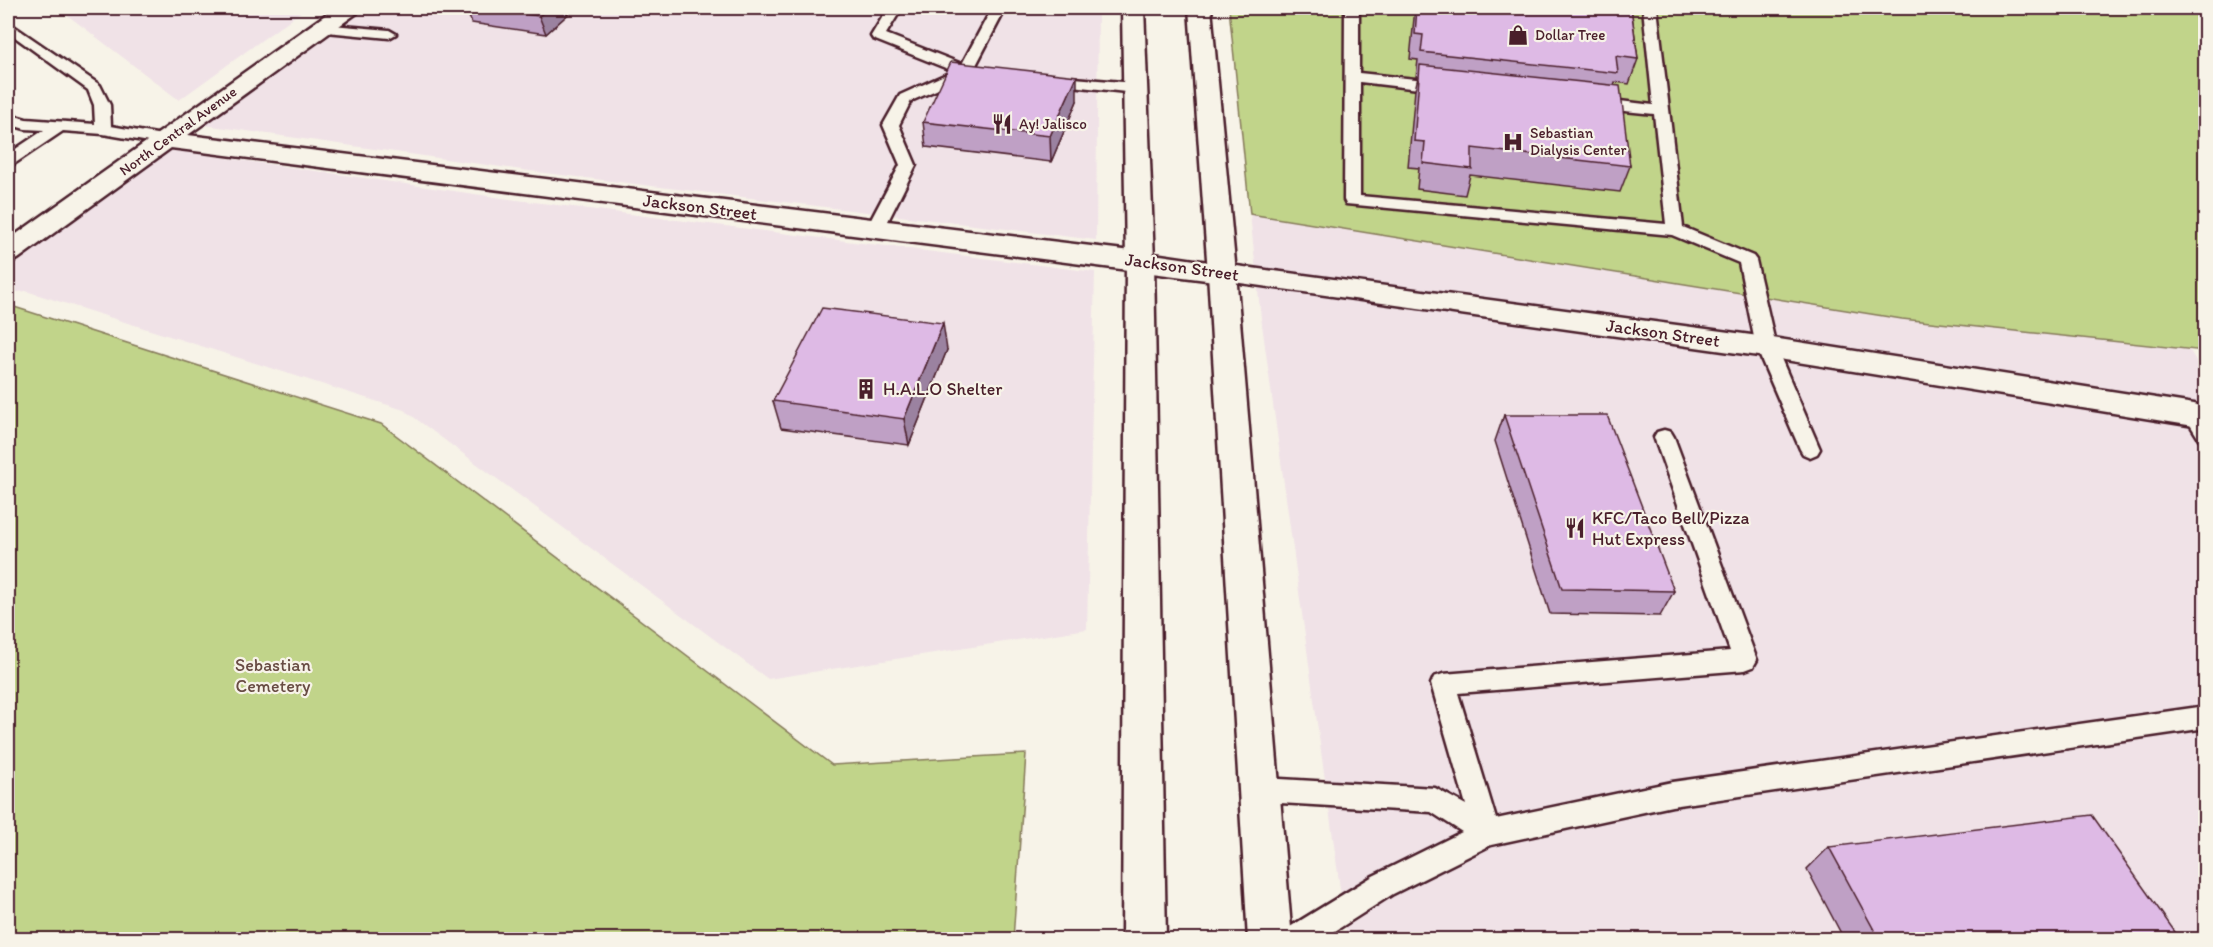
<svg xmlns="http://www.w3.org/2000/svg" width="2213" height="947" font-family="Itim,sans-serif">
<rect width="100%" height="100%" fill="#f7f3e8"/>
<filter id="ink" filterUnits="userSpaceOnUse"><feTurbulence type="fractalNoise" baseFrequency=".0167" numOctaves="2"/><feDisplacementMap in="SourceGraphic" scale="12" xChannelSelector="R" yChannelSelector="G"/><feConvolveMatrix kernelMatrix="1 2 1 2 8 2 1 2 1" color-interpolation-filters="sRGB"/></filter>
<g filter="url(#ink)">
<path fill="#f0e2e7" d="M 58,8 L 306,8 L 179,100 Z
M 344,8 L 1098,8 L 1096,240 L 537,172 L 190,123 Z
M 157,148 L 509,199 L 1095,272 L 1087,629 L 768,679 L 404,410 L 26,291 L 8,293 L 8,262 Z
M 1250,214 L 1902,319 L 2189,349 L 2206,378 L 2205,939 L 1347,939 L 1260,310 Z"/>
<path fill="#c1d48a" stroke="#867a5a" stroke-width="1.5" d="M 1229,8 L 2205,8 L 2205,351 L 1902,319 L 1250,214 Z
M 8,305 L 381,424 L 832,765 L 1026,754 L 1013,939 L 8,939 Z"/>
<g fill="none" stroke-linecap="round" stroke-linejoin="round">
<g stroke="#4a1f2b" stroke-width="5">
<path id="lane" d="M 888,8 L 902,8 L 886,34 L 962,64 L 992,8 L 1006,8 L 975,67 L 981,69 L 983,72 L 981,75 L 968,76 L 911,101 L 899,125 L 916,165 L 884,229 L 881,233 L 869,233 L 866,229 L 900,165 L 883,125 L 900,95 L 953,71 L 873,39 L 871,36 Z
M 1345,8 L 1359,8 L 1359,73 L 1444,82 L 1452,87 L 1444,92 L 1360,82 L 1360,196 L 1666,224 L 1654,114 L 1595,108 L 1587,103 L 1595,98 L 1653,105 L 1643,8 L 1657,8 L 1683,227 L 1753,256 L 1756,260 L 1776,347 L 1820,449 L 1817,454 L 1810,457 L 1803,454 L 1800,449 L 1756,347 L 1739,263 L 1672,235 L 1346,204 L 1344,200 Z
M 8,22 L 100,85 L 110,105 L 111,126 L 173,137 L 175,140 L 173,143 L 167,145 L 103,134 L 63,131 L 14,164 L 8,166 L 8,154 L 44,130 L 25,129 L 8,124 L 8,114 L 26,119 L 95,124 L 94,105 L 88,90 L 8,32 Z
M 321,24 L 389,30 L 396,34 L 389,38 L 316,31 L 314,28 Z
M 1049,76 L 1135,83 L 1143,88 L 1135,93 L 1044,83 L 1042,80 Z
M 2194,408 L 2201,410 L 2206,417 L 2206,441 L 2199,439 L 2184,415 L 2187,410 Z
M 1664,430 L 1671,432 L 1674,437 L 1757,660 L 1753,667 L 1745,670 L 1458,693 L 1496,819 L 1672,782 L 2206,706 L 2206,728 L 1672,806 L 1491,845 L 1393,894 L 1321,940 L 1281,940 L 1285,930 L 1373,876 L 1462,832 L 1431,812 L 1261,802 L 1252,798 L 1248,790 L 1252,782 L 1261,778 L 1435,788 L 1466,805 L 1431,684 L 1434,677 L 1443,674 L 1730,651 L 1654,437 L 1657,432 Z"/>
</g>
<g stroke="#4a1f2b" stroke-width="5">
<path id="street" d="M 1222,264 L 1766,337 L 2194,404 L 2205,407 L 2206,422 L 2194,426 L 1766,357 L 1212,279 L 1208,273 L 1212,267 Z"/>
</g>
<g stroke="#4a1f2b" stroke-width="5">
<path id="secondary" d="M 335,8 L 360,8 L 357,13 L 188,135 L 1140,252 L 1222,264 L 1232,267 L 1236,273 L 1232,279 L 1222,282 L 171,148 L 18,259 L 8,262 L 8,240 Z"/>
</g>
<g stroke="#4a1f2b" stroke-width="5">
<path id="primary" d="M 1122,8 L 1144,8 L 1154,261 L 1166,940 L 1122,940 L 1126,261 Z
M 1189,8 L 1211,8 L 1236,273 L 1292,940 L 1248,940 L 1208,273 Z"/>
</g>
<use href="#lane" fill="#f7f3e8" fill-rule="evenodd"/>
<use href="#street" fill="#f7f3e8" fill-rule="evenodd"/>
<use href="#secondary" fill="#f7f3e8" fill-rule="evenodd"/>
<use href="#primary" fill="#f7f3e8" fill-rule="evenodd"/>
<g stroke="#4a1f2b" stroke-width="4.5">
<path id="rail" d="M 2186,8 L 2206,18"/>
</g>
<use href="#rail" stroke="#f7f3e8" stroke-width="3" stroke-dasharray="10" stroke-linecap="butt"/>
</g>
<path fill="#bfa0c5" stroke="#4a1f2b" stroke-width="1.5" d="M 465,8 L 575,8 L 546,34 L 472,23 Z
M 1415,8 L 1631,8 L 1638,59 L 1629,84 L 1615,82 L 1614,85 L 1630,166 L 1620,192 L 1470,175 L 1465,195 L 1417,189 L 1419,168 L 1408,167 L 1415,90 L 1418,77 L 1416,77 L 1418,60 L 1410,59 Z
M 1077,101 L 1051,162 L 926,147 L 923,122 Z
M 947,350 L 909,445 L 781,428 L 773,401 Z
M 1504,415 L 1674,591 L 1660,616 L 1550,614 L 1495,441 Z
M 1829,847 L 2180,939 L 1844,939 L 1807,869 Z"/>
<path fill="#9b82a0" stroke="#4a1f2b" stroke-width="1.5" d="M 549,8 L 575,8 L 546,34 L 539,16 Z
M 1077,76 L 1077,101 L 1051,162 L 1050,136 Z
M 943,323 L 947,350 L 909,445 L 904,419 Z"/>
<path fill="#debae5" stroke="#4a1f2b" stroke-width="1.5" d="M 481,8 L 549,8 L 539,16 Z
M 1417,8 L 1631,8 L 1638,59 L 1616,56 L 1618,73 L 1421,52 L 1423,35 L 1415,34 Z
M 951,62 L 1077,76 L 1050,136 L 923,122 Z
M 1420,65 L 1620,86 L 1630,166 L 1472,148 L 1472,169 L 1423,163 L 1425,142 L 1414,141 Z
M 822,308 L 943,323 L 904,419 L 773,401 Z
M 1504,415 L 1607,415 L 1674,591 L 1562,589 Z
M 2092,815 L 2180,939 L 1879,939 L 1829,847 Z"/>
</g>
<defs>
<g id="shop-bare" transform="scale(1.62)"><path d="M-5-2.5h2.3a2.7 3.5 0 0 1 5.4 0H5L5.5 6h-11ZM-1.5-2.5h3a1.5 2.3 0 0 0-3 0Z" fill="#4a1f2b" stroke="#f7f3e8" stroke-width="2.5" paint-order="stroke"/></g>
<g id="restaurant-bare" transform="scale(1.62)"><path d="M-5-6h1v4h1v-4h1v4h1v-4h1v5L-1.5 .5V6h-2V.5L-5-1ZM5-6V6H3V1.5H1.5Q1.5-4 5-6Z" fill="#4a1f2b" stroke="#f7f3e8" stroke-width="2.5" paint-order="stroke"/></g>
<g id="hospital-bare" transform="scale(1.62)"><path d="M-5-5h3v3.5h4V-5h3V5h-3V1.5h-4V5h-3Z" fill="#4a1f2b" stroke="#f7f3e8" stroke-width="2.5" paint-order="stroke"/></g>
<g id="building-bare" transform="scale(1.62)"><path d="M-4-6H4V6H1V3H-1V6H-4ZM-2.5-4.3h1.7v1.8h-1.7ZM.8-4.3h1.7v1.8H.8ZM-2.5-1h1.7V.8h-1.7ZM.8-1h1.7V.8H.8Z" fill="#4a1f2b" stroke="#f7f3e8" stroke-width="2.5" paint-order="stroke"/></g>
</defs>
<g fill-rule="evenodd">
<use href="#shop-bare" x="1518" y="35"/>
<use href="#restaurant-bare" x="1002" y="124"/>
<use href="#hospital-bare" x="1513" y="142"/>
<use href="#building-bare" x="866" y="389"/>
<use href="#restaurant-bare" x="1575" y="528"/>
</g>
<g text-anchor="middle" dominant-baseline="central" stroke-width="4.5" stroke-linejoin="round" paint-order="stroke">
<g font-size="15" fill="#4a1f2b" stroke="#f7f3e8" text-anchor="start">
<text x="1535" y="35">Dollar Tree</text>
<text x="1019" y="124">Ay! Jalisco</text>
<text x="1530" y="133">Sebastian<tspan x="1530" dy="17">Dialysis Center</tspan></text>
</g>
<g font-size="15" fill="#4a1f2b" stroke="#f7f3e8">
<text transform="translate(178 131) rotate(-36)">North Central Avenue</text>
</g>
<g font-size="18" fill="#4a1f2b" stroke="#f7f3e8">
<text transform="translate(700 207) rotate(7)">Jackson Street</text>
<text transform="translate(1182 267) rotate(8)">Jackson Street</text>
<text transform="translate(1663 333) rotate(8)">Jackson Street</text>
</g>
<g font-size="18" fill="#4a1f2b" stroke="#f7f3e8" text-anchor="start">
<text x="883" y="389">H.A.L.O Shelter</text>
<text x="1592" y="518">KFC/Taco Bell/Pizza<tspan x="1592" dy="21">Hut Express</tspan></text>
</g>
<g font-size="18" fill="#684c43" stroke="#f7f3e8">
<text x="273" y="665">Sebastian<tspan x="273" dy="21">Cemetery</tspan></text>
</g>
</g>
<rect width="2213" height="947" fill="none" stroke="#f7f3e8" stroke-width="30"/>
<rect x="15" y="15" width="2183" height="917" fill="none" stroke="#4a1f2b" stroke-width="2" filter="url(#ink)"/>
</svg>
